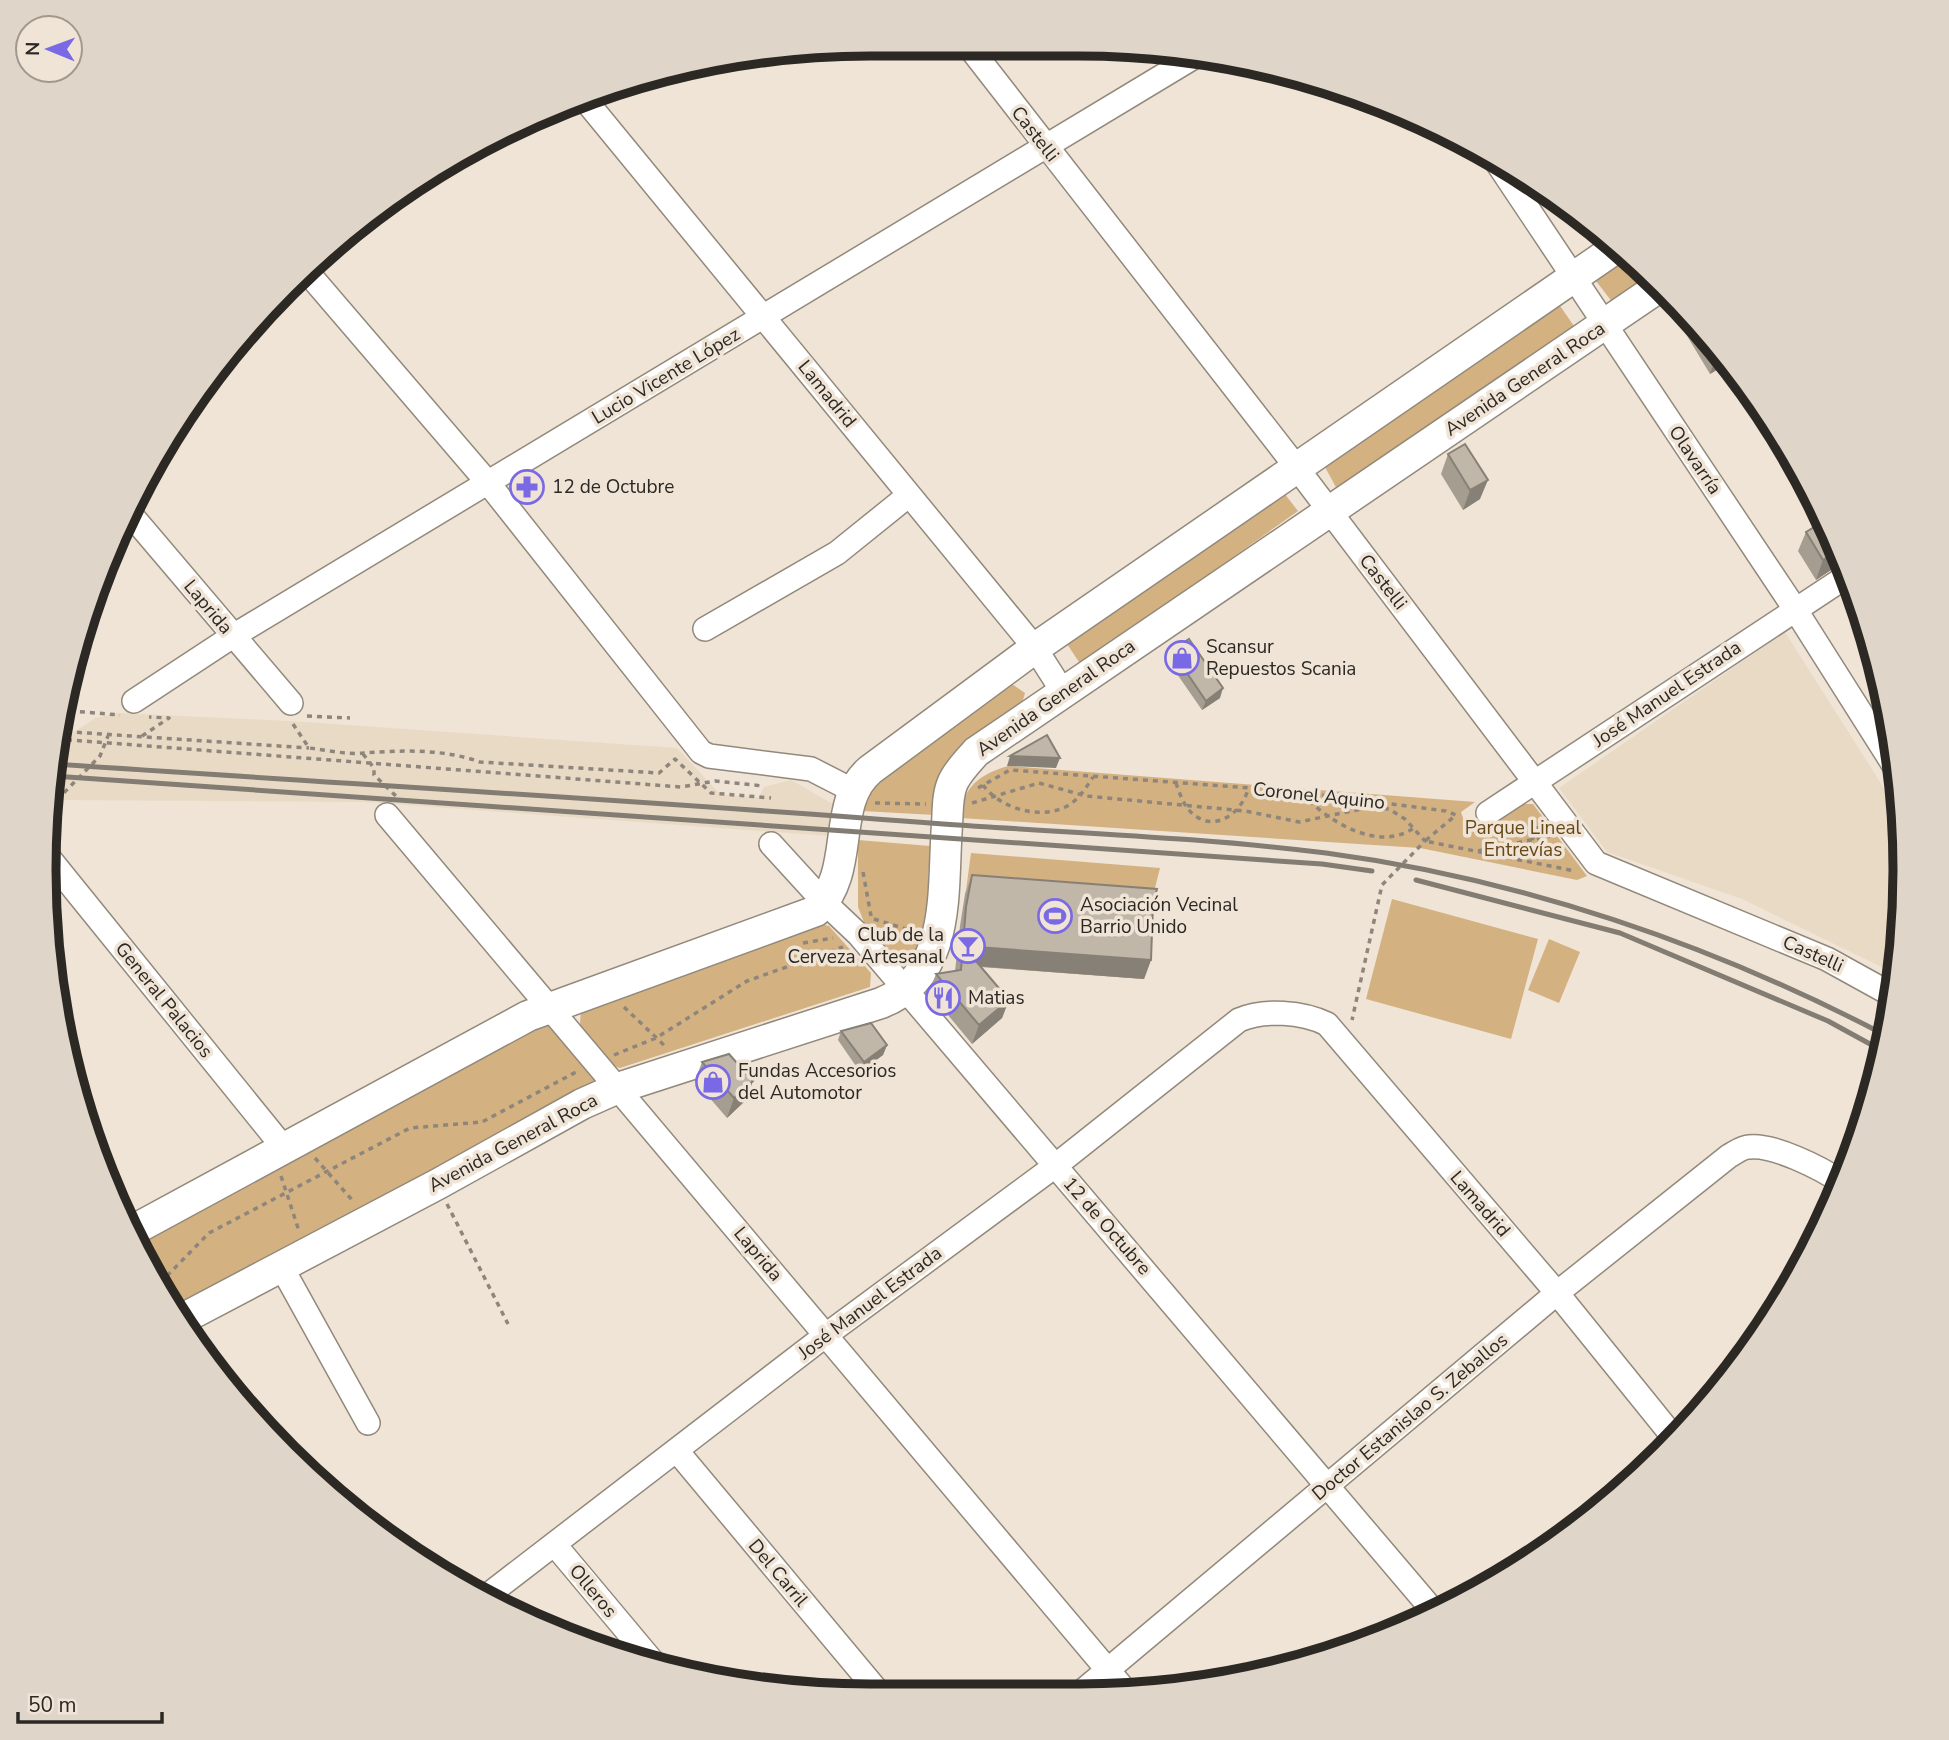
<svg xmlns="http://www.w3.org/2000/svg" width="1949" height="1740" font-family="'Nunito Sans',sans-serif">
<rect width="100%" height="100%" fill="#efe4d6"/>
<path fill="#e9dac5" d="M 1785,632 L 1903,818 L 1898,975 L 1742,899 L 1607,852 L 1559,788 Z
M 118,713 L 290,721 L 677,748 L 721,795 L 759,797 L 764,787 L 791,780 L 838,807 L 829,836 L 367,802 L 51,800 L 57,734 L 74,732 L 96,718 Z"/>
<path fill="#d4b180" d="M 1631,257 L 1650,277 L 1613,303 L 1596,281 Z
M 1558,303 L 1574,326 L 1338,491 L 1325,467 Z
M 1284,493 L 1298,511 L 1081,665 L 1067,644 Z
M 1012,684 L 1025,693 L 1023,700 L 962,750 L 940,775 L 935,815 L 862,811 L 869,782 Z
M 1008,766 L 1475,802 L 1461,812 L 1464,821 L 1481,827 L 1515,804 L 1533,804 L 1587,876 L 1577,880 L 1420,848 L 961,818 C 962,786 981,774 1008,766 Z
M 858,840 L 930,846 L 926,926 L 911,962 L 901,964 L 866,927 L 858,907 Z
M 971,853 L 1160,868 L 1146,923 L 1144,979 L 956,965 Z
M 1392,899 L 1538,939 L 1511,1039 L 1366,999 Z
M 820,924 L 829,926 L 871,973 L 870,987 L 620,1068 L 614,1066 L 580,1025 L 581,1009 Z
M 1549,939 L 1580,952 L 1559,1003 L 1528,990 Z
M 551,1006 L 618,1088 L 184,1318 L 129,1236 Z"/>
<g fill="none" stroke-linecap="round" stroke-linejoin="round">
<g stroke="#92897b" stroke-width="26">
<path id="minor" d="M 967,44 L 1297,468 L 1596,863 L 1827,959 L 1894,996
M 586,101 L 1035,648 L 1063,692
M 1492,155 L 1795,609 L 1895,767
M 308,273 L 489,484 L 701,752 L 709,756 L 811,769 L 852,790
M 127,510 L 291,703
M 705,629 L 837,553 L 909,495
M 134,701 L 233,636 L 1199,54
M 1488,813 L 1847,576
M 387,815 L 1128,1694
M 771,844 L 824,902 L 859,935 L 1436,1614
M 45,853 L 283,1147
M 281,1266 L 368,1423
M 677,1451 L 880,1694
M 555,1545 L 658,1668
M 484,1598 L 826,1335 L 1055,1166 L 1239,1020 C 1264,1009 1303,1012 1327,1024 L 1557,1293 L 1675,1439
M 1079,1694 L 1557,1293 L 1729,1156 C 1735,1153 1742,1147 1749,1147 C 1773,1144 1821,1168 1841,1182"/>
</g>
<g stroke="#92897b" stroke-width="33">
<path id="major" d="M 128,1233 L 528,1016 L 816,911 C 857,870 830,804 870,770 L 1035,648 L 1619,246
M 184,1318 L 438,1184 L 582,1104 L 618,1088 L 881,1003 C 953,975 942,889 947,825 C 948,810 947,795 953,782 C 958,771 967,762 976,752 L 1659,287"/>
</g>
<path stroke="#8e867d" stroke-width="3.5" stroke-dasharray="5 5" stroke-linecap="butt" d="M 60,710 L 120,715
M 307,716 L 350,718
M 293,724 L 309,748 C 327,750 347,755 364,753 C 401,750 445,749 480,762 L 659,773 L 675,759 L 711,793 L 771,798
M 57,731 L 309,748
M 142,736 L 169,718 L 149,717
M 57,739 L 681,787 L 715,781 L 763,786
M 363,754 L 374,768 L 374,775 L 397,797
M 1176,783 C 1180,795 1185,810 1197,817 C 1219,831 1243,810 1248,789
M 983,785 C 1001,810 1046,822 1072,803 C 1081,796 1087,786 1093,777
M 978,788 L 1010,770 L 1290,791 L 1446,811 L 1456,815 L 1425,841 L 1575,871
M 1302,794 C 1327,820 1377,853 1414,828
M 875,803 L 926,804
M 972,803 L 1039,783 L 1086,796 L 1245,811 L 1299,822 L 1371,807 L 1389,809 L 1405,819 L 1425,841 L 1382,885 L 1352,1020
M 50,807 L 100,756 L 108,736
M 1532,840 L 1540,823
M 1478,851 L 1550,836
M 863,872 L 871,916
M 874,919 L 912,931
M 803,943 L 833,938
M 624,1007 L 666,1047
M 614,1055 L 656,1038 L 747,981 L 843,947
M 315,1158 L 353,1201
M 281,1176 L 299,1231
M 447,1204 L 508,1324
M 160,1283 L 209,1233 L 410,1128 L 482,1122 L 578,1071"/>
<use href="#minor" stroke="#fff" stroke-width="23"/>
<use href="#major" stroke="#fff" stroke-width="30"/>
<path stroke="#837c73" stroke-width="5" d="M 54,764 C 350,784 647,801 943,824 C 1070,833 1199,837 1326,853 C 1521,879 1711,944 1885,1035
M 53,776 L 1322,864 L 1372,871
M 1416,880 L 1620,933 L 1828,1021 L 1881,1050"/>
</g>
<path fill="#a69d91" d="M 1675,304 L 1730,362 L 1710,374 L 1672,311 Z
M 1448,454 L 1480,499 L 1463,510 L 1441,474 Z
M 1829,529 L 1839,554 L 1834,568 L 1816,580 L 1798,551 L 1806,532 Z
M 1172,651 L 1220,698 L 1202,710 L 1168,661 Z
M 972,875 L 1153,905 L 1151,960 L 1144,979 L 981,967 L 1009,1000 L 1002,1018 L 972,1044 L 929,992 L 936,974 L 955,971 L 960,926 L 965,894 Z
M 841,1031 L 887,1045 L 883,1055 L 860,1072 L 838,1040 Z
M 702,1062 L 746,1100 L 727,1118 L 695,1081 Z"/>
<path fill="#878076" d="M 1721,352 L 1730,362 L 1710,374 L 1717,354 Z
M 1488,480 L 1480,499 L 1463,510 L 1470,490 Z
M 1837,551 L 1839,554 L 1834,568 L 1816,580 L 1823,560 Z
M 1223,688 L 1220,698 L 1202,710 L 1206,701 Z
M 1010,756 L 1060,758 L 1056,768 L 1007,766 Z
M 963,946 L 1151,960 L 1144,979 L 961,965 Z
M 1009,1000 L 1002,1018 L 972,1044 L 979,1025 Z
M 887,1045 L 883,1055 L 860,1072 L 864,1062 Z
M 753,1081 L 746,1100 L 727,1118 L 734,1098 Z"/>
<path fill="#c1b7a9" stroke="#878076" stroke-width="2" d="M 1707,338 L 1721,352 L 1717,354 Z
M 1465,444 L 1488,480 L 1470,490 L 1448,454 Z
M 1824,521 L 1829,529 L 1837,551 L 1823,560 L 1806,532 Z
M 1189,639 L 1223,688 L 1206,701 L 1172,651 Z
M 1047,735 L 1060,758 L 1010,756 Z
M 972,875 L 1157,889 L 1153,905 L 1151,960 L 963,946 L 1009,1000 L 979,1025 L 936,974 L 961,970 L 966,907 Z
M 871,1023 L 887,1045 L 864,1062 L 841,1031 Z
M 729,1054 L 753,1081 L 734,1098 L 702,1062 Z"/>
<defs>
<g id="pharmacy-ring" transform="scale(1.75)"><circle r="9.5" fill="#efe4d6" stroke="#7a69e4" stroke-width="1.5"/><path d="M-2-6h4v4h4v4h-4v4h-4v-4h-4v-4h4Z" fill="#7a69e4"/></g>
<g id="shop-ring" transform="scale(1.75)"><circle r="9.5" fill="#efe4d6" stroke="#7a69e4" stroke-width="1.5"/><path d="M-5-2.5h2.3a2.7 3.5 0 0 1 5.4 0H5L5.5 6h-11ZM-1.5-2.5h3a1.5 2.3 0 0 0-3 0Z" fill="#7a69e4"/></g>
<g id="stadium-ring" transform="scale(1.75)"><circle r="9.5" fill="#efe4d6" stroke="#7a69e4" stroke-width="1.5"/><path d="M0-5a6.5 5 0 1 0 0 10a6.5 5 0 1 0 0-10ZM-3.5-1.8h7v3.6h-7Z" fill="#7a69e4"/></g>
<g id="bar-ring" transform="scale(1.75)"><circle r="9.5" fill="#efe4d6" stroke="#7a69e4" stroke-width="1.5"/><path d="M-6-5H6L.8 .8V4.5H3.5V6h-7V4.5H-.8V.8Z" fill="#7a69e4"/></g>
<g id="restaurant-ring" transform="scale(1.75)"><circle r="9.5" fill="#efe4d6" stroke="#7a69e4" stroke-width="1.5"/><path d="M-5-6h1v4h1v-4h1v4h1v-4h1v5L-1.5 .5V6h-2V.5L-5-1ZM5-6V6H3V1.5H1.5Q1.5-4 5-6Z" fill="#7a69e4"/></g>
</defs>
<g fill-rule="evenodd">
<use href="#pharmacy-ring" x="527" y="487"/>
<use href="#shop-ring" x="1182" y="658"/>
<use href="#stadium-ring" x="1055" y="916"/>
<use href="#bar-ring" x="968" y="946"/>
<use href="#restaurant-ring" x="943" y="998"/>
<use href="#shop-ring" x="713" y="1082"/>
</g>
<g text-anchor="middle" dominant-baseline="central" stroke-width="7" stroke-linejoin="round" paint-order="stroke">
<g font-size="19" fill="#2c2823" stroke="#efe4d6">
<text transform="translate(1035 134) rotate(52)">Castelli</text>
<text transform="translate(666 376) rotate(-31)">Lucio Vicente López</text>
<text transform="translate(1525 379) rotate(-34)">Avenida General Roca</text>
<text transform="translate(827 394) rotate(51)">Lamadrid</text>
<text transform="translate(1695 460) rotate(56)">Olavarría</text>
<text transform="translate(1383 582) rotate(52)">Castelli</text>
<text transform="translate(208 607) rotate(50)">Laprida</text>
<text transform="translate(1667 694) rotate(-34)">José Manuel Estrada</text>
<text transform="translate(1056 698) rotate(-35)">Avenida General Roca</text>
<text transform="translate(1319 796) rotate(6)">Coronel Aquino</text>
<text transform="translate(1813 954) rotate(24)">Castelli</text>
<text transform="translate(164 1000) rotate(51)">General Palacios</text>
<text transform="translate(513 1143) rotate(-28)">Avenida General Roca</text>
<text transform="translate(1480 1204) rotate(49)">Lamadrid</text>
<text transform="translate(1107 1226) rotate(49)">12 de Octubre</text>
<text transform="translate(758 1254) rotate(50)">Laprida</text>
<text transform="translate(870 1303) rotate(-37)">José Manuel Estrada</text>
<text transform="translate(1410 1417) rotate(-40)">Doctor Estanislao S. Zeballos</text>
<text transform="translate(778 1573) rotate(50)">Del Carril</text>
<text transform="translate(593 1591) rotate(50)">Olleros</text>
</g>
<g font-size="19" fill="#2c2823" stroke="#efe4d6" text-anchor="start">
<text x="552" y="487">12 de Octubre</text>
<text x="1206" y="647">Scansur<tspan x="1206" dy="22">Repuestos Scania</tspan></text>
<text x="1080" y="905">Asociación Vecinal<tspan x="1080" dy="22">Barrio Unido</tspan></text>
<text x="944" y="935" text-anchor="end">Club de la<tspan x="944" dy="22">Cerveza Artesanal</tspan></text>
<text x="968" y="998">Matias</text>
<text x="738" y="1071">Fundas Accesorios<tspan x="738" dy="22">del Automotor</tspan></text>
</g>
<g font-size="19" fill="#664716" stroke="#efe4d6">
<text x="1523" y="828">Parque Lineal<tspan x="1523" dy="22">Entrevías</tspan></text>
</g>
</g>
<path d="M0 0H1949V1740H0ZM870 56H1079A814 814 0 0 1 1893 870V870A814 814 0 0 1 1079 1684H870A814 814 0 0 1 56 870V870A814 814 0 0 1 870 56Z" fill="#dfd5c8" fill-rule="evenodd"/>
<path fill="none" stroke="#2c2823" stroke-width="9" d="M870 56H1079A814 814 0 0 1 1893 870V870A814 814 0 0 1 1079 1684H870A814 814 0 0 1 56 870V870A814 814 0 0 1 870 56Z"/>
<g transform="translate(49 49) rotate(271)"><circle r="33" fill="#efe4d6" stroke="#a1998e" stroke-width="2"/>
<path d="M0-5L12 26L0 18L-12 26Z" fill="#7a69e4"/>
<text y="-10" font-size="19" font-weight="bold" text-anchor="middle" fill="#2c2823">N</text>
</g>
<path d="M18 1712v10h144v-10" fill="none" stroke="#2c2823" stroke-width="3.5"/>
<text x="28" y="1712" font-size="21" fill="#2c2823" stroke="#efe4d6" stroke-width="5" paint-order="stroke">50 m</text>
</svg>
